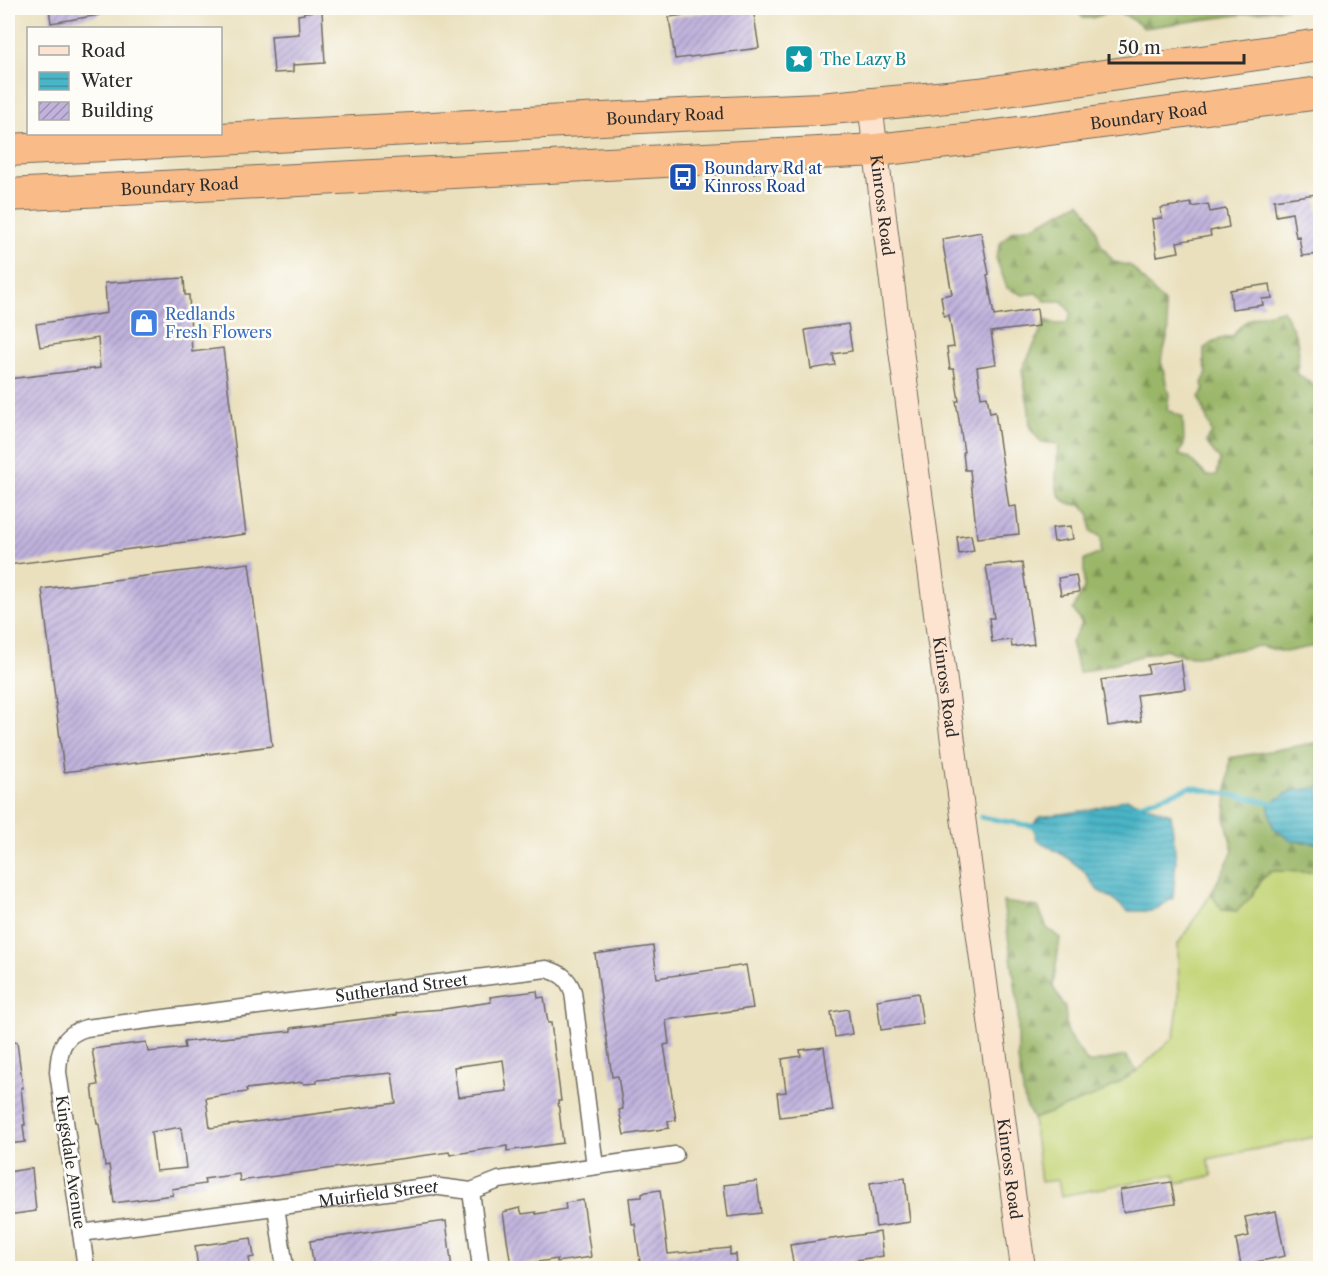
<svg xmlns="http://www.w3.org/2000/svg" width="1328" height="1276" font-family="'Libre Caslon Text',serif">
<defs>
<pattern id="forest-firs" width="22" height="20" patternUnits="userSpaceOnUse" patternTransform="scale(1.5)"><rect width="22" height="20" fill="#9ab667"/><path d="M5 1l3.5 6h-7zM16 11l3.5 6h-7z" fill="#7e9455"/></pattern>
<pattern id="water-rules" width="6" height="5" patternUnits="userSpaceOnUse" patternTransform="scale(1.5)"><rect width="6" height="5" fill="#4ab5c7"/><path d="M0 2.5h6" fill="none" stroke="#3e93a2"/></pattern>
<pattern id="building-hatch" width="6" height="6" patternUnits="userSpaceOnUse" patternTransform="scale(1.5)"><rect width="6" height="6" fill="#c0b2dd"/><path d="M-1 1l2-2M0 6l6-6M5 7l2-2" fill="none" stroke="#9c91b3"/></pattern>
</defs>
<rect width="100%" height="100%" fill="#fdfcf7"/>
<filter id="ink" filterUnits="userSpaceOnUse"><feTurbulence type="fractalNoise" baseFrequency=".0167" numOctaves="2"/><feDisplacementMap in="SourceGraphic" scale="12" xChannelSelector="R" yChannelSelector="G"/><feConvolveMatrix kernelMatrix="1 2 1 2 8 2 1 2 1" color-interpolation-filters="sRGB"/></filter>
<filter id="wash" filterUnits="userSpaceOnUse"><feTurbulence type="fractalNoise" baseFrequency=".008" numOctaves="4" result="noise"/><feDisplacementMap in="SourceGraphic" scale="24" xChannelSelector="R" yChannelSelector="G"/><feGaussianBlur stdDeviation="1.35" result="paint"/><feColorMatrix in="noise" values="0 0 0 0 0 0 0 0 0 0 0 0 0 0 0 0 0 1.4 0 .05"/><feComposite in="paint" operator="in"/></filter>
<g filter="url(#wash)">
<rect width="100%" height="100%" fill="#eae0bd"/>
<path fill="#c3d476" stroke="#778050" stroke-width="1.5" d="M 1272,871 L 1320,872 L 1320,1136 L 1208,1159 L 1212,1176 L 1177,1183 L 1174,1174 L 1061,1196 L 1058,1180 L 1041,1182 L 1033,1119 L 1102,1093 L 1137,1071 L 1174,1037 L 1179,999 L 1178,944 L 1211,894 L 1222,910 L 1251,897 L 1261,880 Z"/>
<path fill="url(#forest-firs)" stroke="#627049" stroke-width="1.5" d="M 1075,8 L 1287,8 L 1144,28 C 1133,20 1122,10 1108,13 C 1097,15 1097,19 1083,18 Z
M 1080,202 L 1093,221 L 1101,245 L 1114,262 L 1131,266 L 1164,303 L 1169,331 L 1161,361 L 1169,395 L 1167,410 L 1183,417 L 1184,444 L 1179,455 L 1189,458 L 1207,476 L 1217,475 L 1220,460 L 1206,442 L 1212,433 L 1199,397 L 1204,390 L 1202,383 L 1207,373 L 1204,362 L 1204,349 L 1217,340 L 1233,336 C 1246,315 1261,315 1283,310 C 1296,333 1303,347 1296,373 L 1313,385 L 1320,403 L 1320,466 C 1314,477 1316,497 1320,509 L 1320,645 L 1285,652 L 1260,646 L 1197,656 L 1179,655 L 1166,649 L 1079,673 L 1071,642 L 1082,624 L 1073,609 L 1084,589 L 1084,560 L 1101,553 L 1101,537 L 1091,531 L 1090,515 L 1082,505 C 1046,506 1057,469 1059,444 L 1041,442 L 1030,428 L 1029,410 L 1022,370 L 1046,320 L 1056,324 L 1067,323 L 1071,313 L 1062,301 L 1045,301 L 1036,293 L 1023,295 L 1007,288 L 996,258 L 1000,244 L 1012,231 L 1036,225 Z
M 1320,742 L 1320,787 L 1292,791 L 1291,841 L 1320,843 L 1320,872 L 1271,871 L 1261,880 L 1251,897 L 1237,911 L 1222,910 L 1211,894 L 1233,851 L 1225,817 L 1230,758 Z
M 1003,902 L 1038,907 L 1047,928 L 1060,938 L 1053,987 L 1065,1007 L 1067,1033 L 1088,1063 L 1126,1056 L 1137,1071 L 1102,1093 L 1033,1119 L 1025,1103 L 1018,1060 L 1018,1005 Z"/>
<path fill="url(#water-rules)" stroke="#3a7079" stroke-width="1.5" d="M 1320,787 L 1320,843 L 1291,841 L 1273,827 L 1268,804 L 1292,791 Z
M 1127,799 L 1171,814 L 1176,860 L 1173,898 L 1153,911 L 1127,911 L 1112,898 L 1098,891 L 1083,870 L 1063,855 L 1037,840 L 1033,825 L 1040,817 L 1089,810 Z"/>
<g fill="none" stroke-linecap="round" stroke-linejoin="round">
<path stroke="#4ab5c7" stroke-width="5" d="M 1134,806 L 1191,787 L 1273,803
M 981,817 L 1038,827"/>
</g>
<g id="blocks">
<path fill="url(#building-hatch)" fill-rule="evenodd" d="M 49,8 L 99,8 L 99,15 L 51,23 Z
M 740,8 L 753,8 L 759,48 L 675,59 L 669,17 Z
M 322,11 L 325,63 L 293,65 L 293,72 L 274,73 L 271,36 L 299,34 L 298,15 L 304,14 L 304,12 Z
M 1316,194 L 1320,226 L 1320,254 L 1302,256 L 1299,236 L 1296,237 L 1292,213 L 1276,216 L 1274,200 Z
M 1191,203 L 1192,207 L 1208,204 L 1210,212 L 1226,209 L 1229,227 L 1210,231 L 1211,236 L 1177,242 L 1179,252 L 1157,256 L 1152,219 L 1162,218 L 1161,208 Z
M 981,232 L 989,274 L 987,275 L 994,316 L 1037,309 L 1039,326 L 991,332 L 996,364 L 977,367 L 981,397 L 987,396 L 990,413 L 995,412 L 1009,507 L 1016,506 L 1019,534 L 977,538 L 970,470 L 965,470 L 963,453 L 964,452 L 956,401 L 959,401 L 954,369 L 950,369 L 947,348 L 954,347 L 949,315 L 944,316 L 941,296 L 952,294 L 942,239 Z
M 184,278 L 185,295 L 189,295 L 192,352 L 223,348 L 246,534 L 8,565 L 8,379 L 100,368 L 98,338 L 40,347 L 36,324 L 107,313 L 105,283 Z
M 1270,284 L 1272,298 L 1262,299 L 1263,305 L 1232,309 L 1230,290 Z
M 848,324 L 852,351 L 833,354 L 835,365 L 811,369 L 805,330 Z
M 1071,526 L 1073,539 L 1054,542 L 1052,528 Z
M 971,535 L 974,551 L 959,554 L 957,537 Z
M 249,563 L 272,746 L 64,772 L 42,589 Z
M 1011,563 L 1011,564 L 1022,563 L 1034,644 L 1012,647 L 1011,640 L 992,642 L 989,618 L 994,618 L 986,566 Z
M 1076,575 L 1079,592 L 1061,595 L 1058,578 Z
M 1181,660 L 1185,689 L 1137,695 L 1141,721 L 1108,726 L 1101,680 L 1149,673 L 1147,665 Z
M 653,946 L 657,978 L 746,965 L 753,1008 L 666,1020 L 669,1044 L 664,1045 L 676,1120 L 668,1121 L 669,1128 L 624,1135 L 619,1110 L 623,1109 L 618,1076 L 612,1077 L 595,954 Z
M 537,991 L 538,998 L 544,997 L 548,1023 L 551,1023 L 561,1101 L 558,1101 L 563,1143 L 507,1151 L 507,1146 L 450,1155 L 449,1152 L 240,1181 L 239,1174 L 204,1179 L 205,1184 L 172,1189 L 173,1195 L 114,1203 L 109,1165 L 105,1166 L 99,1124 L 97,1124 L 92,1086 L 98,1085 L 92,1049 L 146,1042 L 148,1052 L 185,1048 L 184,1042 L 291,1031 L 291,1028 L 397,1015 L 397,1013 L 415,1011 L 444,1009 L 491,1002 L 490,997 ZM 503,1060 L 507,1091 L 458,1097 L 454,1067 ZM 392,1073 L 396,1103 L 210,1128 L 206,1098 L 247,1092 L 246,1089 L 303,1082 L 304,1084 L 317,1083 L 317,1080 ZM 181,1127 L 186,1168 L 156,1171 L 151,1132 Z
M 918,993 L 923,1024 L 881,1030 L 877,1000 Z
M 848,1009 L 852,1034 L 835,1037 L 831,1012 Z
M 17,1042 L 23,1088 L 21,1088 L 25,1125 L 23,1125 L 25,1142 L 8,1144 L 8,1043 Z
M 824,1047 L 833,1111 L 780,1117 L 777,1093 L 786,1092 L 782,1059 L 801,1056 L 800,1050 Z
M 32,1168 L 36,1211 L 8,1215 L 8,1172 Z
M 905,1178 L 910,1222 L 876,1227 L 870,1183 Z
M 757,1181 L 761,1213 L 728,1217 L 724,1185 Z
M 1171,1182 L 1175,1204 L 1123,1212 L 1120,1190 Z
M 660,1190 L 668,1254 L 730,1248 L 730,1255 L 736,1254 L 737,1269 L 641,1269 L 635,1224 L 632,1224 L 629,1198 L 642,1197 L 642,1194 L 646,1192 Z
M 583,1200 L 591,1257 L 557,1262 L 557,1259 L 511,1266 L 503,1212 L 520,1208 L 522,1214 L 536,1212 L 536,1214 L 566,1209 L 565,1203 Z
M 1276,1211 L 1285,1256 L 1241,1265 L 1236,1239 L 1249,1236 L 1245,1217 Z
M 446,1221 L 452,1269 L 314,1269 L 310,1241 Z
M 880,1232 L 883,1256 L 794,1269 L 790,1245 Z
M 251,1238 L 254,1257 L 249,1258 L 251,1269 L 198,1269 L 195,1246 Z"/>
</g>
</g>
<g filter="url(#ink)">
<use href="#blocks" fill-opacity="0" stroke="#6e6a5e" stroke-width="1.5"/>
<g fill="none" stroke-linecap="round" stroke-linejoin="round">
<g stroke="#6e6a5e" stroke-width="19">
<g id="street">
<path d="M 471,1191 L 481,1268"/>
<path d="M 276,1207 L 285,1268"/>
<path id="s1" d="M 81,1233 L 432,1186 L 471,1191 L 499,1180 L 675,1155"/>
<path id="s2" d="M 86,1268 L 58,1072 C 59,1050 62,1035 86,1028 L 546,969 C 561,973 568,978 573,992 L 595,1166"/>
</g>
</g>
<g stroke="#6e6a5e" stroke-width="26">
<g id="secondary">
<path id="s3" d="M 870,104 L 894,298 L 1023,1268"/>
</g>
</g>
<g stroke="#6e6a5e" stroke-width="34">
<g id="highway">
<path id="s4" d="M 8,150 L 679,115 L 820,109 L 979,94 L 1320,45"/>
<path id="s5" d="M 8,195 L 876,150 L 974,139 L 1320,93"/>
</g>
</g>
<use href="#street" stroke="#fff" stroke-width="16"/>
<use href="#secondary" stroke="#fde4d0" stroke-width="24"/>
<use href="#highway" stroke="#f9bc89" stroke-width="32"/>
</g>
</g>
<defs>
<g id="sight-square" transform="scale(1.5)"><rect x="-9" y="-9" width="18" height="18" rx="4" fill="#0f9aa8" stroke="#fdfcf7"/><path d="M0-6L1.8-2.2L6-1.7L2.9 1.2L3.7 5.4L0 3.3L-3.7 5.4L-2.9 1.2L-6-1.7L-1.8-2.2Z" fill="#fff"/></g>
<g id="bus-square" transform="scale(1.5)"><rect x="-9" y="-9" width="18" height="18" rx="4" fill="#1a4fb4" stroke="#fdfcf7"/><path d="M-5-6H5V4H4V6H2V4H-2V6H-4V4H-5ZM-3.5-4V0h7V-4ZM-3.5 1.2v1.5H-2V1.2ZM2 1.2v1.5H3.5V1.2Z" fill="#fff"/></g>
<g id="shop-square" transform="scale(1.5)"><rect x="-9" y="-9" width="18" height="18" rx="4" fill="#3f7fe0" stroke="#fdfcf7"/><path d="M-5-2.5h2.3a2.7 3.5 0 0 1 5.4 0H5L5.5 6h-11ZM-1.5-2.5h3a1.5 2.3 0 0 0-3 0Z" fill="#fff"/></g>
</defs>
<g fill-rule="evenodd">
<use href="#sight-square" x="799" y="59"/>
<use href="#bus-square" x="683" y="177"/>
<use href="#shop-square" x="144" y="323"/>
</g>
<g text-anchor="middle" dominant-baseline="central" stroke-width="5" stroke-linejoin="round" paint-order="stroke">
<g font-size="16" fill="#0d838f" stroke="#fdfcf7" text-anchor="start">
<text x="820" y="59">The Lazy B</text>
</g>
<g font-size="16" fill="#2b2b2b" stroke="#fdfcf7">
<text stroke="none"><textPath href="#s4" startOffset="658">Boundary Road</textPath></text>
<text stroke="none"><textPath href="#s5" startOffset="1144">Boundary Road</textPath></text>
<text stroke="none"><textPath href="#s5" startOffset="172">Boundary Road</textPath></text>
<text stroke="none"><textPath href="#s3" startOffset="102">Kinross Road</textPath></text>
<text stroke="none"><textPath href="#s3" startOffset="588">Kinross Road</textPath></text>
<text stroke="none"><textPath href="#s2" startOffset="573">Sutherland Street</textPath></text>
<text transform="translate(71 1162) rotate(82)">Kingsdale Avenue</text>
<text stroke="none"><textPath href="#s3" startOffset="1074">Kinross Road</textPath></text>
<text stroke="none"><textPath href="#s1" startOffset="300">Muirfield Street</textPath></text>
</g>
<g font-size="16" fill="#164399" stroke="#fdfcf7" text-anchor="start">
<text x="704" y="168">Boundary Rd at<tspan x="704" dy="18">Kinross Road</tspan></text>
</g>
<g font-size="16" fill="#366cbe" stroke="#fdfcf7" text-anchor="start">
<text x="165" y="314">Redlands<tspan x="165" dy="18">Fresh Flowers</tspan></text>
</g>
</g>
<rect width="1328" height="1276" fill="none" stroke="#fdfcf7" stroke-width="30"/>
<rect x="27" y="27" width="195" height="108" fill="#fdfcf7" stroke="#a9a8a5" stroke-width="1.5"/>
<rect x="39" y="46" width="30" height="9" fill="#fde4d0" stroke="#a9a8a5" stroke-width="1.5"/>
<text x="81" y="57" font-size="18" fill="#2b2b2b">Road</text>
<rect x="39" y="72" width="30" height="18" fill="url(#water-rules)" stroke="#a9a8a5" stroke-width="1.5"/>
<text x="81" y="87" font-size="18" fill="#2b2b2b">Water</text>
<rect x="39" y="102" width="30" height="18" fill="url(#building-hatch)" stroke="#a9a8a5" stroke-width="1.5"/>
<text x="81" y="117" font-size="18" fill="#2b2b2b">Building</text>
<path d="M1109 54v9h135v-9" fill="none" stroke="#2b2b2b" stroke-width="3"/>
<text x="1118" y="54" font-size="18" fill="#2b2b2b" stroke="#fdfcf7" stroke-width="4.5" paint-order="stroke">50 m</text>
</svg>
